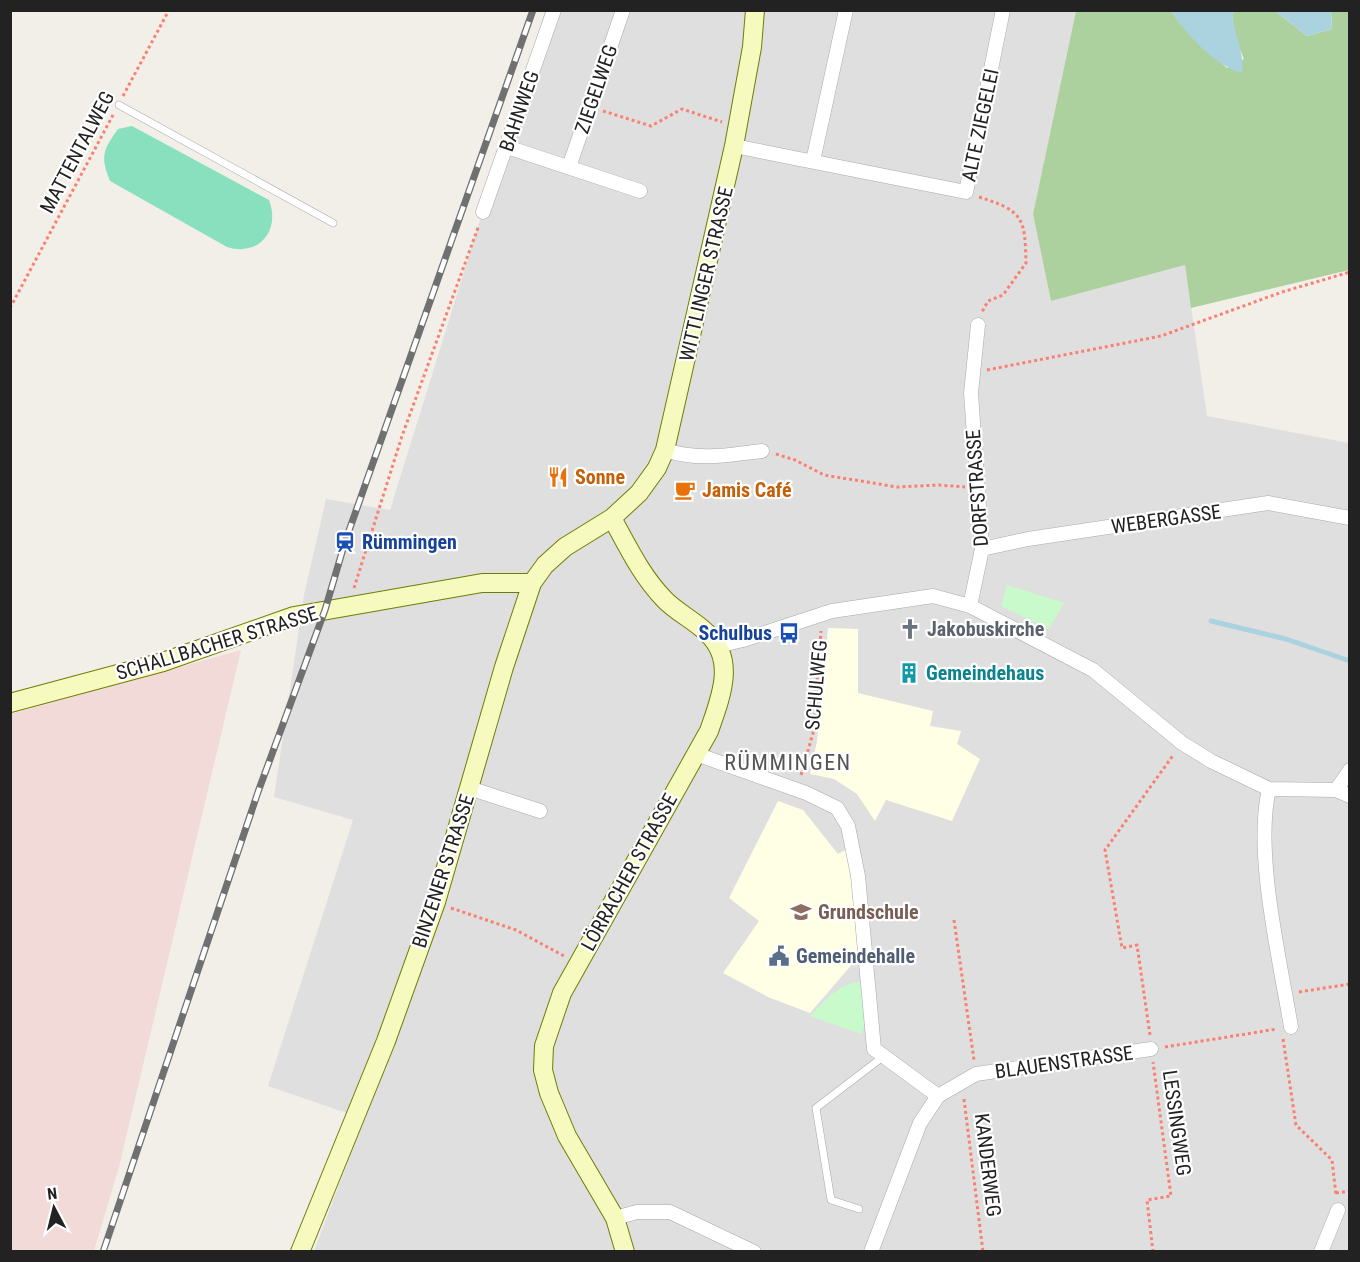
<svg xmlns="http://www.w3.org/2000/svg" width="1360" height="1262" font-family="'Roboto Condensed',sans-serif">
<rect width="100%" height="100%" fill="#f2efe9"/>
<path fill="#e0dfdf" d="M 545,11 L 1076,11 L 1033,214 L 1051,301 L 1185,265 L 1207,416 L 1349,443 L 1350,770 L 1337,790 L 1350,796 L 1349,1251 L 314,1251 L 364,1119 L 268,1086 L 353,820 L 274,797 L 304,595 L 326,499 L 390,510 Z"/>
<path fill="#f2dad9" d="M 241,650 L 119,1167 L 94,1251 L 11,1251 L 11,714 Z"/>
<path fill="#ffffe5" d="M 828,628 L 858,629 L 858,693 L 933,711 L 930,726 L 961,731 L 957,744 L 980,759 L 952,821 L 886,800 L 875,821 L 857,794 L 834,779 L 810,774 L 817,741 Z
M 778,801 L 803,810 L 838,854 L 847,849 L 855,902 L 861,954 L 810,1013 L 768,997 L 723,973 L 759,921 L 729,898 Z"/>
<path fill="#add19e" d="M 1076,11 L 1171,11 L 1182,26 L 1227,68 L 1244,59 L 1235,37 L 1232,14 L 1235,11 L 1275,11 L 1307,36 L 1332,29 L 1331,11 L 1349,11 L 1349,270 L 1191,308 L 1185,265 L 1051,301 L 1033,214 Z"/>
<path fill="#c8facc" d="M 1007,585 L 1064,603 L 1049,629 L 1001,606 Z
M 861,982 C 864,999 870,1018 861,1034 L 810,1016 C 825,1001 838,983 861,982 Z"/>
<path fill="#88e0be" d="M 132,126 L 269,200 C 281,231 258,257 227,247 L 110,181 C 100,156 103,150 118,129 Z"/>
<path fill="#aad3df" d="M 1171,11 L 1235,11 L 1232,14 C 1234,34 1245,53 1242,73 C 1214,65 1187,35 1171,11 Z
M 1275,11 L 1331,11 L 1332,29 L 1307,36 Z"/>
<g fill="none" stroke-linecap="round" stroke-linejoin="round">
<path stroke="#aad3df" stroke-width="5" d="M 1211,621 L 1286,639 L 1350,661"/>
<g stroke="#a9a9a9" stroke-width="8">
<path id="lane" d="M 119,105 L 333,223
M 859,1209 L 831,1200 L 816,1108 L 884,1056"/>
</g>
<g stroke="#a9a9a9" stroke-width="15">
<path id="street" d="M 734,146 L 966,192 L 1003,10
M 507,147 L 640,191
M 813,161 L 846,10
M 569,167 L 623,10
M 483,212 L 554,10
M 665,450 C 699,461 728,455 762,451
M 982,549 L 1028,539 L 1268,503 L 1350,518
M 970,606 L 982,549 L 971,393 L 978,325
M 717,646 L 743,640 L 832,611 L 933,596 L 970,606 L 1093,670 L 1182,743 L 1211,761 L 1269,789 L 1336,790 L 1350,796
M 696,754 L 806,793 L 837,808 L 848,826 L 858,876 L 874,1049 L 938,1096
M 469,788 L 540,811
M 1269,789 C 1254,853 1280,960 1291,1027
M 1336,790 L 1350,770
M 615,1218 L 637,1212 L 670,1212 L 754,1252
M 871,1252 L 920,1123 L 938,1096 L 976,1074 L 1151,1049
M 1321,1252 L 1338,1210"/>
</g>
<g stroke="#707d05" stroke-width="20">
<path id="secondary" d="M 612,518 C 628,547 641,575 664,599 C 676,612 694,620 707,633 C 737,660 720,699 709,731 L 562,993 L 544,1046 L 543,1070 L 549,1093 L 567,1136 L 615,1218 L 625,1252
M 10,703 L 163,662 L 294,616 L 482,583 L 532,583
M 300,1252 L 386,1041 L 436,902 L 504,667 L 532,583 L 545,565 L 565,547 L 612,518 L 639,493 L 657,468 L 665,450 L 734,146 L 752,47 L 755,10"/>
</g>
<path stroke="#fa8072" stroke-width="3" stroke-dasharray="3 3" stroke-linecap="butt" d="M 123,96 L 169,10
M 603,111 L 651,126 L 682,109 L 722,122
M 979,197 C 1023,211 1025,217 1026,263 L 1003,295 L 988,301 L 982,312
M 10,308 L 113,115
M 987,370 L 1161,336 L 1282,292 L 1350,272
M 776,454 L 795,460 L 824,475 L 897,487 L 939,485 L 965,487
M 354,588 L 402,436 L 479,225
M 801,775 L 813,733 L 821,631
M 451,908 L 516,930 L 564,956
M 954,920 L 974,1060
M 1299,992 L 1350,984
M 1150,1035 L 1137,945 L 1122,948 L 1105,850 L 1174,754
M 1283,1039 L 1296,1125 L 1332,1160 L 1336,1195
M 1165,1047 L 1277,1029
M 964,1099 L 983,1252
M 1336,1193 L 1350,1191
M 1153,1252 L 1147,1200 L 1171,1196 L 1153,1062"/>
<use href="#lane" stroke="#fff" stroke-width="7"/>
<use href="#street" stroke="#fff" stroke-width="14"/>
<use href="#secondary" stroke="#f7fabf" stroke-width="18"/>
<g stroke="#707070" stroke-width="7">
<path id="rail" d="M 103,1252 L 258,792 L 325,610 L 345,542 L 533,10"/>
</g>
<use href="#rail" stroke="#fff" stroke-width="4.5" stroke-dasharray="14" stroke-linecap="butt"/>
</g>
<defs>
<g id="restaurant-bare" transform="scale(1.62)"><path d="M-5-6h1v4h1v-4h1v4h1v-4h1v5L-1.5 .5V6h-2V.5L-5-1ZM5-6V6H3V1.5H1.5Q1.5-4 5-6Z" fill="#e8710a" stroke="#fff" stroke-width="2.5" paint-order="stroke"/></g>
<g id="cafe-bare" transform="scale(1.62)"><path d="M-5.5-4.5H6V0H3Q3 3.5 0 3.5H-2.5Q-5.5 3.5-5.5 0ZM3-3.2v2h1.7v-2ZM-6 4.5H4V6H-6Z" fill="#e8710a" stroke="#fff" stroke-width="2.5" paint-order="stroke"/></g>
<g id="station-bare" transform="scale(1.62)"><path d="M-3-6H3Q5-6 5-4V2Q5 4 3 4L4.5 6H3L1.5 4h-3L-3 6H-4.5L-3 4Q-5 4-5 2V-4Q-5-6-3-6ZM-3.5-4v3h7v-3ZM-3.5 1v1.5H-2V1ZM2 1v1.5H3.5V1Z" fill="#1a4fb4" stroke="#fff" stroke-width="2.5" paint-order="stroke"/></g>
<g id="church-bare" transform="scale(1.62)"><path d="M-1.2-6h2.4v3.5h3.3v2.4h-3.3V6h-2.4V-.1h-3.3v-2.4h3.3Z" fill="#6b7280" stroke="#fff" stroke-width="2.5" paint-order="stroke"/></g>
<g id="bus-bare" transform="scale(1.62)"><path d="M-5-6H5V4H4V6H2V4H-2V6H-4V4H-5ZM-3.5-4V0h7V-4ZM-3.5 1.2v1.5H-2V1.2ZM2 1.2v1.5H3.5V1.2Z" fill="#1a4fb4" stroke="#fff" stroke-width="2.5" paint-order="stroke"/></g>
<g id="building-bare" transform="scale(1.62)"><path d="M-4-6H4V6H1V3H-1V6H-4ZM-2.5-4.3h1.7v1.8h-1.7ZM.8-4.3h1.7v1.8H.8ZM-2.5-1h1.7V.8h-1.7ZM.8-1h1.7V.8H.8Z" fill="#0f9aa8" stroke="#fff" stroke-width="2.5" paint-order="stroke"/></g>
<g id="school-bare" transform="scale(1.62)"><path d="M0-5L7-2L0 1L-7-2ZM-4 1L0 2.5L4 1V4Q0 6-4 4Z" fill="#8d6e63" stroke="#fff" stroke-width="2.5" paint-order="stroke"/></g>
<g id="civic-bare" transform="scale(1.62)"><path d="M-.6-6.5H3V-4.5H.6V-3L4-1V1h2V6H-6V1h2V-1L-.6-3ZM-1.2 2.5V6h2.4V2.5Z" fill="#5c6f8a" stroke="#fff" stroke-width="2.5" paint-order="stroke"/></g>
</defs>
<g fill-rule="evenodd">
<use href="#restaurant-bare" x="558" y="477"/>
<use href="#cafe-bare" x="685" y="490"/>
<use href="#station-bare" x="345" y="542"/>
<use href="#church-bare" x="910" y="629"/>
<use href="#bus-bare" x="789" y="633"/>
<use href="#building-bare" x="909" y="673"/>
<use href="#school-bare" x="801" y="912"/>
<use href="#civic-bare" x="779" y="956"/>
</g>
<g text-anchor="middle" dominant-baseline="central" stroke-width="4.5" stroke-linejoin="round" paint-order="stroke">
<g font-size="20" fill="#222" stroke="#fff">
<text transform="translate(596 89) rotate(-71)">ZIEGELWEG</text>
<text transform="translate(519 111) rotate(-71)">BAHNWEG</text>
<text transform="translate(980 125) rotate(-78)">ALTE ZIEGELEI</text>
<text transform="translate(77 152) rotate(-62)">MATTENTALWEG</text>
<text transform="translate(706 274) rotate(-77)">WITTLINGER STRASSE</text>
<text transform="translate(977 488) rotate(-94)">DORFSTRASSE</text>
<text transform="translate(1166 519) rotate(-8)">WEBERGASSE</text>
<text transform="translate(217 643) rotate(-17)">SCHALLBACHER STRASSE</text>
<text transform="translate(816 685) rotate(-85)">SCHULWEG</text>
<text transform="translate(443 871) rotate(-72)">BINZENER STRASSE</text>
<text transform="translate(629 872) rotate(-61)">LÖRRACHER STRASSE</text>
<text transform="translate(1064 1062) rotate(-8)">BLAUENSTRASSE</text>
<text transform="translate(1177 1123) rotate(82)">LESSINGWEG</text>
<text transform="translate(988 1165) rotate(83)">KANDERWEG</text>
</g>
<g font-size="20" font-weight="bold" fill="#c56008" stroke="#fff" text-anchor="start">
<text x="575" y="477">Sonne</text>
<text x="702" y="490">Jamis Café</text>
</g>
<g font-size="20" font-weight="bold" fill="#164399" stroke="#fff" text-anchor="start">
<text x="362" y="542">Rümmingen</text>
<text x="772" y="633" text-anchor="end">Schulbus</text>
</g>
<g font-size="20" font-weight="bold" fill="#5b616d" stroke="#fff" text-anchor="start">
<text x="927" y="629">Jakobuskirche</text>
</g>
<g font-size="20" font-weight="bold" fill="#0d838f" stroke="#fff" text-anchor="start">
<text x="926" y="673">Gemeindehaus</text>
</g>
<g font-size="20" font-weight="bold" fill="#785e54" stroke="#fff" text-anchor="start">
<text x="818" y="912">Grundschule</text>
</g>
<g font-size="20" font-weight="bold" fill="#4e5e75" stroke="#fff" text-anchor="start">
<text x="796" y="956">Gemeindehalle</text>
</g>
<g font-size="22" letter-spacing="1.5" fill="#555" stroke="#fff">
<text x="788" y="762">RÜMMINGEN</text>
</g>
</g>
<rect width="1360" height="1262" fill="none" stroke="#222222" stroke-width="24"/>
<g transform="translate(54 1208) rotate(353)" stroke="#ffffff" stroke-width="4.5" paint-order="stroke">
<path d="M0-4.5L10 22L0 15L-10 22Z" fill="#222222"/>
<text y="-9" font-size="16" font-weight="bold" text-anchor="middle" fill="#222222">N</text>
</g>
</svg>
